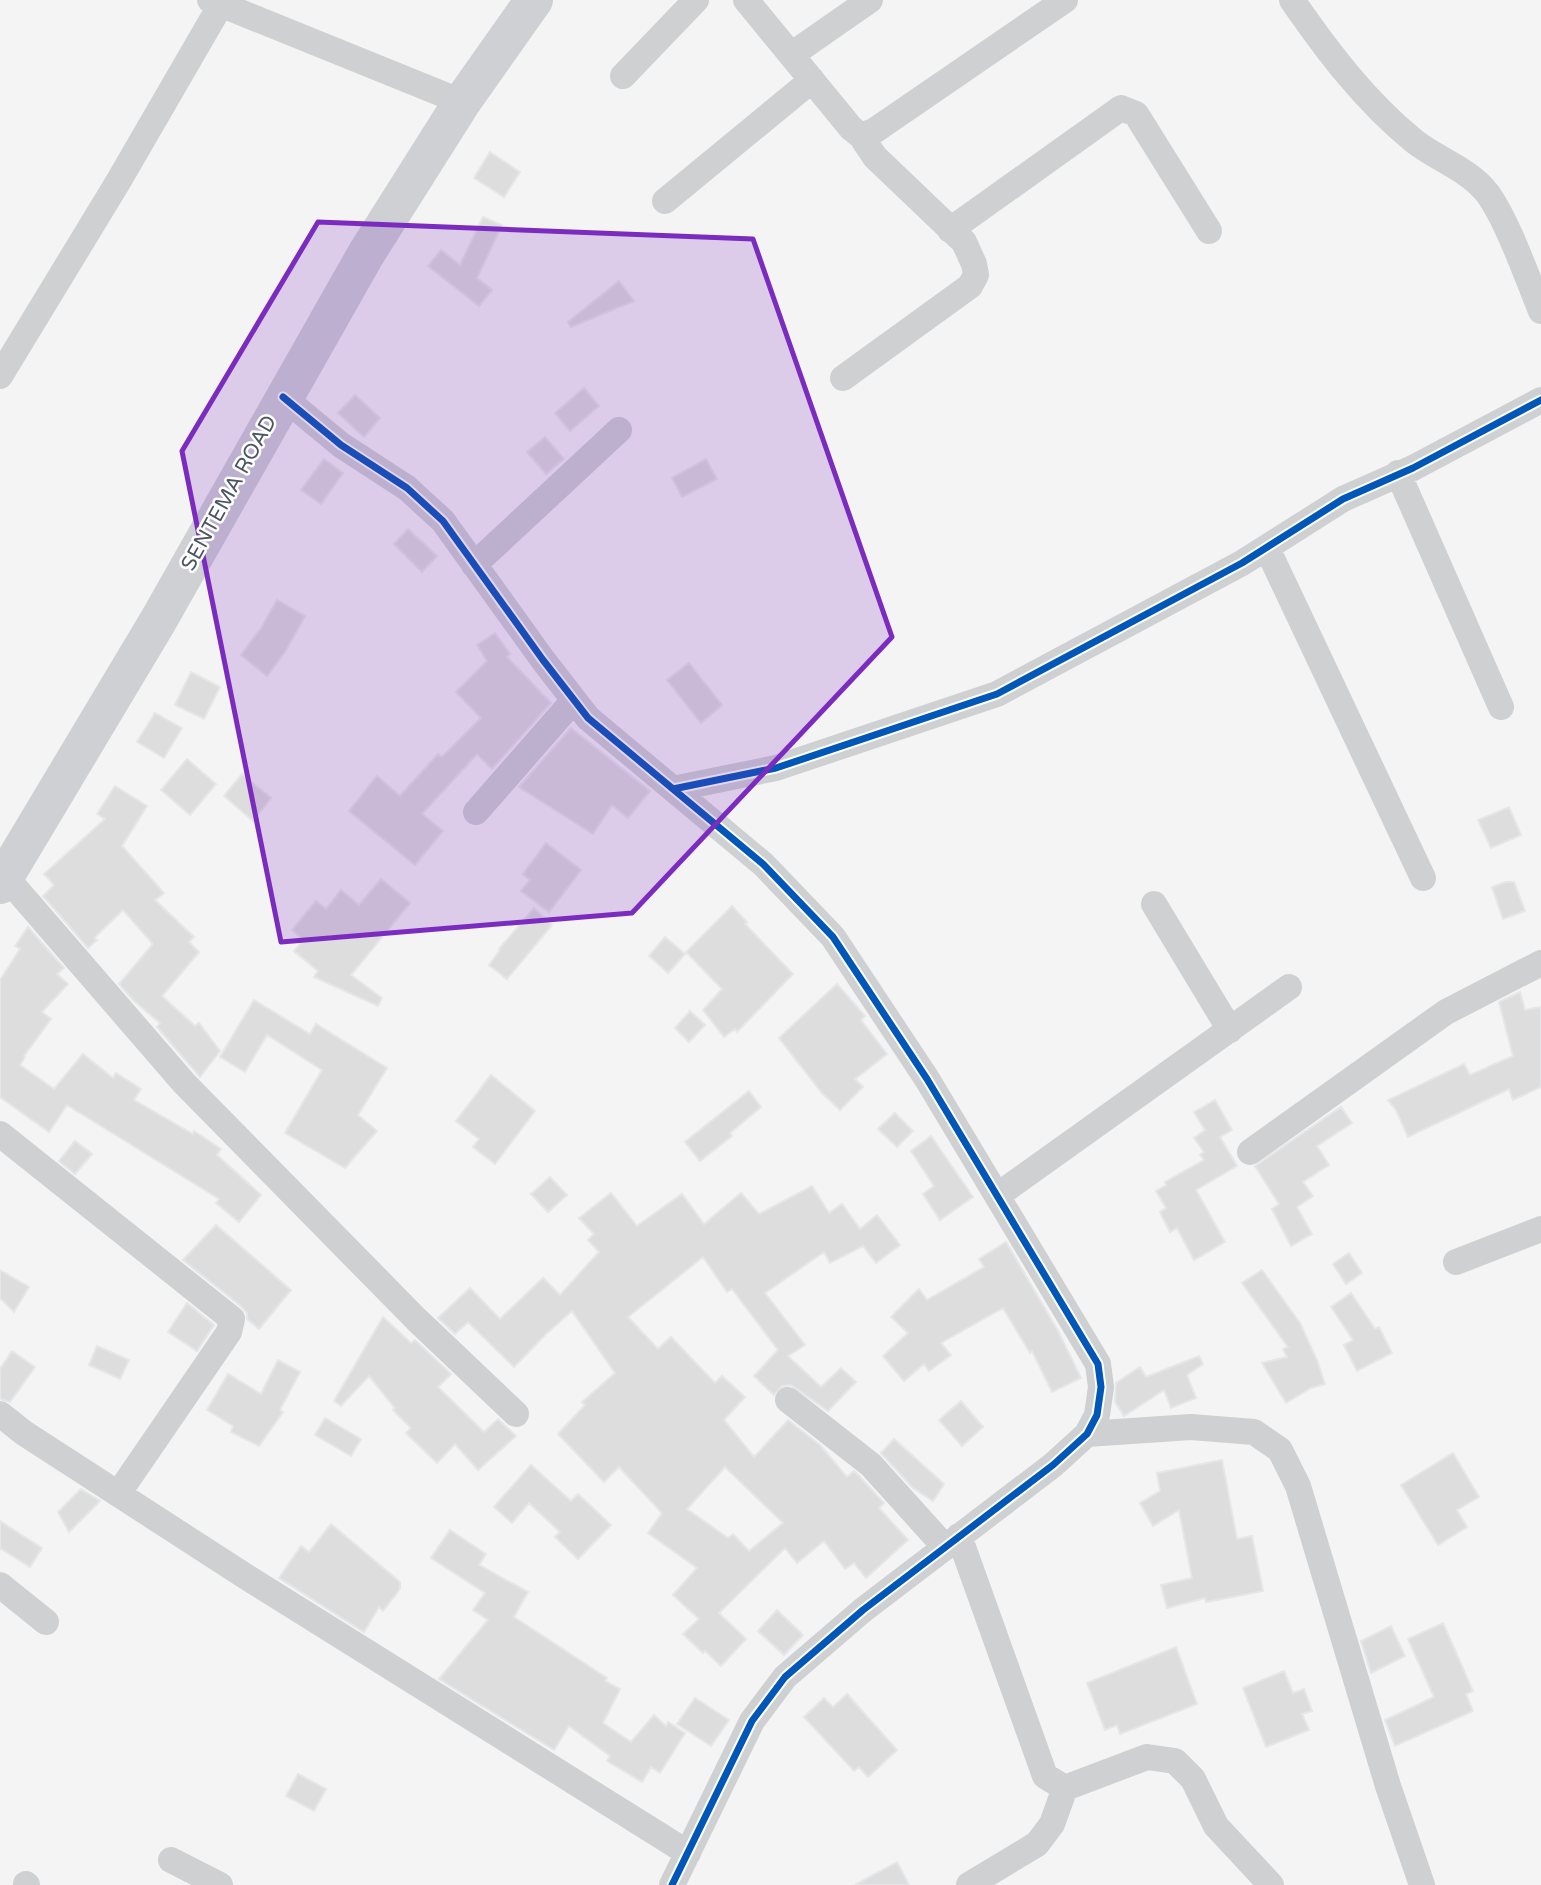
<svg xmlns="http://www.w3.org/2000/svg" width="1541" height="1885" font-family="'Varela Round',sans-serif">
<rect width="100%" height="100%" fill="#f4f4f4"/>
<path fill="#ddddde" stroke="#e5e6e7" stroke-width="2" fill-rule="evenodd" d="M 490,152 L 520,172 L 504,197 L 474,178 Z
M 483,217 L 502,225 L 477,278 L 492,290 L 479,306 L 428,266 L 441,250 L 460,265 Z
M 619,281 L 634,301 L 571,327 L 568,322 Z
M 584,388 L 599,406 L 570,431 L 555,413 Z
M 355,395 L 380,418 L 364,437 L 338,413 Z
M 545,437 L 564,459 L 546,474 L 527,452 Z
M 324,459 L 343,473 L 321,504 L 301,490 Z
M 706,459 L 717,479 L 682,497 L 672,478 Z
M 408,529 L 437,556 L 422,572 L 394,544 Z
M 277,600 L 305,616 L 285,652 L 267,676 L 241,655 L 261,628 Z
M 495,633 L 510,654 L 507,657 L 551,703 L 492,769 L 477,754 L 422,814 L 443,831 L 415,865 L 349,811 L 377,776 L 400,796 L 438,754 L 442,757 L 481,718 L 456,692 L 487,661 L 477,645 Z
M 689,663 L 722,705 L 701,723 L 667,680 Z
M 191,672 L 220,687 L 204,719 L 175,705 Z
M 155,713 L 182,728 L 164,758 L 137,742 Z
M 571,728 L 650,791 L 628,818 L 612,805 L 593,834 L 519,787 Z
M 187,759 L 216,784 L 190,815 L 161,790 Z
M 242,774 L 271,798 L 253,821 L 224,796 Z
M 115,786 L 147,806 L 122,846 L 164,893 L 155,900 L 194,937 L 189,942 L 199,952 L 162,996 L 195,1026 L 199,1023 L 220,1051 L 200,1077 L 157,1027 L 160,1023 L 133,1000 L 119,984 L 153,944 L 123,910 L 94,938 L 97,940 L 88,948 L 43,896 L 54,885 L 44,874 L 105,819 L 97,814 Z
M 1509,807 L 1521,835 L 1491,848 L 1478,820 Z
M 546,843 L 581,870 L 549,912 L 521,891 L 530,880 L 523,874 Z
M 381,879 L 410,903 L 351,975 L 382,998 L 378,1006 L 314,977 L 318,971 L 294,951 L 303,940 L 292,930 L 316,901 L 326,909 L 341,890 L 359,905 Z
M 1506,882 L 1514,882 L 1525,911 L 1503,919 L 1492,887 Z
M 732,906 L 747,922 L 745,924 L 793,974 L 737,1032 L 735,1029 L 724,1037 L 703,1010 L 722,989 L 686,952 Z
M 534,908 L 552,925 L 507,979 L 489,965 L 500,950 L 499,949 Z
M 28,927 L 64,968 L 57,974 L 68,984 L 42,1012 L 51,1019 L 24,1056 L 25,1057 L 20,1065 L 54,1089 L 83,1054 L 113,1078 L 116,1073 L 141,1089 L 134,1100 L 193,1134 L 194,1131 L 221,1149 L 217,1155 L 261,1195 L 239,1222 L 216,1203 L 219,1199 L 67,1105 L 49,1132 L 0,1097 L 0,980 L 20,949 L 15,946 Z
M 665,937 L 685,954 L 668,973 L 649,956 Z
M 837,984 L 865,1016 L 861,1020 L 887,1054 L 855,1079 L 863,1087 L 840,1110 L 822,1093 L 779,1038 Z
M 1520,992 L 1525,1010 L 1541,1007 L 1541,1087 L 1513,1100 L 1509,1089 L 1408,1137 L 1396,1110 L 1388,1100 L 1464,1064 L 1470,1075 L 1513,1056 L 1499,1002 Z
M 254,1000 L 310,1034 L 316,1024 L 387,1068 L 358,1115 L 377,1131 L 345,1168 L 285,1133 L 322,1070 L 267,1035 L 245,1072 L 220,1057 Z
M 690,1011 L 705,1025 L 689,1042 L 675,1028 Z
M 491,1075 L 535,1111 L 495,1164 L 473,1147 L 479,1139 L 456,1121 Z
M 749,1091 L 761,1107 L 730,1133 L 732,1136 L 700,1161 L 685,1142 Z
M 1215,1100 L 1232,1130 L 1220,1137 L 1237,1166 L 1196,1190 L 1225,1242 L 1194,1260 L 1177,1228 L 1170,1232 L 1160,1212 L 1166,1208 L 1156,1191 L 1166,1185 L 1165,1182 L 1204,1160 L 1200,1155 L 1204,1152 L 1194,1138 L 1205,1130 L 1194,1112 Z
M 1341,1107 L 1352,1123 L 1317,1146 L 1329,1165 L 1303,1182 L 1313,1196 L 1297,1207 L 1312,1234 L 1291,1246 L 1272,1209 L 1279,1204 L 1255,1166 Z
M 895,1113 L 913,1131 L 897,1147 L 878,1129 Z
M 931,1136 L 973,1197 L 940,1220 L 923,1194 L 934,1186 L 911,1151 Z
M 75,1141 L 92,1154 L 75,1174 L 59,1161 Z
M 550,1177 L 567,1195 L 548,1212 L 531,1194 Z
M 812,1186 L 829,1213 L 842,1204 L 860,1229 L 877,1215 L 900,1245 L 876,1263 L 863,1246 L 830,1263 L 824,1252 L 765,1293 L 805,1345 L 788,1356 L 821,1387 L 841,1368 L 856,1382 L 828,1411 L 791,1385 L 782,1386 L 774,1395 L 754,1376 L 778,1350 L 732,1289 L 727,1292 L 703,1257 L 628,1317 L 658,1349 L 671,1337 L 715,1383 L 722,1376 L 745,1397 L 724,1420 L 754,1457 L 788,1420 L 820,1445 L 847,1477 L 854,1471 L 860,1477 L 884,1503 L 879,1508 L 908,1540 L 866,1578 L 854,1563 L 845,1569 L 824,1541 L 797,1563 L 785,1548 L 719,1613 L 746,1639 L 721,1666 L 705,1651 L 703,1653 L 683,1634 L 699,1619 L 673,1595 L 697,1568 L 648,1533 L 662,1513 L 619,1467 L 604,1482 L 558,1434 L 585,1405 L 582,1402 L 615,1373 L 572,1311 L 546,1334 L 514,1367 L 468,1322 L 455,1334 L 438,1318 L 470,1288 L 500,1319 L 543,1278 L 560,1295 L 599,1252 L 588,1240 L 594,1234 L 579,1218 L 611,1193 L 637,1226 L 682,1194 L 704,1224 L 741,1193 L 759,1214 ZM 725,1467 L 783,1523 L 749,1551 L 733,1534 L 728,1538 L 687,1509 Z
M 216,1225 L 291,1290 L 259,1329 L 247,1319 L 247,1313 L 242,1307 L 183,1260 Z
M 1006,1242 L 1058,1331 L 1081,1378 L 1052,1392 L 1032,1351 L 1030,1353 L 1003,1308 L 941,1343 L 951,1355 L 929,1371 L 924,1364 L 904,1381 L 883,1356 L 908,1333 L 891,1317 L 919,1289 L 927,1300 L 984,1267 L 979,1259 Z
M 1349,1253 L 1362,1273 L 1346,1284 L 1333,1264 Z
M 0,1270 L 29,1287 L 14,1312 L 0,1298 Z
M 1262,1270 L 1300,1323 L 1317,1360 L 1325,1384 L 1311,1388 L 1286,1403 L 1262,1363 L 1287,1357 L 1283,1349 L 1288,1347 L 1242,1283 Z
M 1351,1293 L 1375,1329 L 1379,1327 L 1392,1353 L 1357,1371 L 1344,1345 L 1353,1340 L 1331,1307 Z
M 187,1303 L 214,1325 L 197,1351 L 168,1332 Z
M 383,1317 L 411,1343 L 415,1340 L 451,1374 L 438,1387 L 484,1432 L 498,1419 L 516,1436 L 478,1470 L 455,1444 L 437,1463 L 406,1433 L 411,1428 L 393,1410 L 395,1408 L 369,1376 L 341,1406 L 334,1401 Z
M 97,1346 L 129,1360 L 120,1379 L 89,1365 Z
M 12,1351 L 35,1367 L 10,1402 L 0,1399 L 0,1369 Z
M 1199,1356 L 1203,1364 L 1187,1375 L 1196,1398 L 1171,1408 L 1164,1390 L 1124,1416 L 1115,1402 L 1116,1383 L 1140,1367 L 1146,1377 Z
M 278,1360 L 300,1372 L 280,1410 L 283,1412 L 259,1446 L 231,1432 L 233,1426 L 207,1410 L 228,1374 L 261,1394 Z
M 961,1401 L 983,1427 L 962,1446 L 939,1420 Z
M 325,1418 L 361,1439 L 351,1456 L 315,1435 Z
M 894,1439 L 944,1484 L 933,1501 L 913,1488 L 881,1453 Z
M 1453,1453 L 1479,1497 L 1457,1510 L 1467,1527 L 1438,1545 L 1401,1485 Z
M 1222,1460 L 1237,1539 L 1252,1536 L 1263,1591 L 1206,1602 L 1205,1598 L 1167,1608 L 1161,1585 L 1192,1578 L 1179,1510 L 1153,1526 L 1140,1503 L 1160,1491 L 1157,1473 Z
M 531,1465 L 571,1501 L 578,1494 L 611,1525 L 578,1559 L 555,1537 L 560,1532 L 529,1503 L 512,1523 L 494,1507 Z
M 81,1489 L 100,1501 L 69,1532 L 58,1512 Z
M 0,1521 L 42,1548 L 30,1567 L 0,1548 Z
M 331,1524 L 400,1582 L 400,1589 L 383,1611 L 379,1607 L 364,1632 L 279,1578 L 301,1546 L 309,1552 Z
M 450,1530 L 486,1554 L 479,1565 L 528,1592 L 514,1617 L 607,1678 L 605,1681 L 620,1689 L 603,1723 L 631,1742 L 654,1715 L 666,1726 L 668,1722 L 685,1733 L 660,1773 L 651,1767 L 642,1782 L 607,1761 L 610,1756 L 569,1726 L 554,1750 L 439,1679 L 488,1620 L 473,1610 L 485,1593 L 431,1558 Z
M 777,1610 L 803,1635 L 784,1655 L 758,1631 Z
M 1443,1623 L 1473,1691 L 1466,1694 L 1473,1711 L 1395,1746 L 1385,1720 L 1434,1697 L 1408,1639 Z
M 1391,1626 L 1405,1656 L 1371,1673 L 1361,1641 Z
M 1176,1647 L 1197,1704 L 1120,1734 L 1117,1725 L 1105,1730 L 1087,1683 Z
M 1284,1671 L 1293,1693 L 1304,1689 L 1312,1711 L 1302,1714 L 1309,1730 L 1266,1747 L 1243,1688 Z
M 847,1694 L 897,1750 L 868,1777 L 859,1767 L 854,1771 L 804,1717 L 824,1698 L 833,1707 Z
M 695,1698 L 729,1720 L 711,1746 L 677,1724 Z
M 298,1774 L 326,1789 L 314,1811 L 286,1796 Z
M 897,1862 L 909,1885 L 855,1885 Z"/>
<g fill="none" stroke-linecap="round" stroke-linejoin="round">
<path stroke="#ced0d2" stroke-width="26" d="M 210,0 L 462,102
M 746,0 L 851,128 L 861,136 L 874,131 L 1065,0
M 1292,0 C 1328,52 1365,101 1414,141 C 1438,160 1469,169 1488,194 C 1508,222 1527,277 1541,311
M 791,55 L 870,0
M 623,76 L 696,0
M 665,201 L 812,80
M 950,230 L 1121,108 L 1136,114 L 1209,231
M 0,376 L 118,182 L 220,6
M 843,378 L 970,286 L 976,275 L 974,264 L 964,242 L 875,157 L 861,136
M 283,397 L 341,445 L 407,488 L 443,521 L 543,660 L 588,718 L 673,789 L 776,768 L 997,694 L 1242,563 L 1343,499 L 1413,468 L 1541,400
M 1398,473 L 1501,707
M 1267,548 L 1423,878
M 474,565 L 619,430
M 476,812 L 574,700
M 5,876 L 184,1083 L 416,1319 L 516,1414
M 1154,904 L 1230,1030
M 0,1134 L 232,1319 L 229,1332 L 118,1494
M 1250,1152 L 1446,1012 L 1541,963
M 998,1195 L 1289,987
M 1456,1262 L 1541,1229
M 788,1400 L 871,1465 L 945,1547
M 0,1414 L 24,1433 L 245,1576 L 688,1853
M 1087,1434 L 1191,1427 L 1254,1432 L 1280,1450 L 1298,1486 L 1388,1786 L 1422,1885
M 959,1536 L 1045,1776 L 1065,1788 L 1147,1757 L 1175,1761 L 1193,1779 L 1216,1826 L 1271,1885
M 0,1585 L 46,1622
M 171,1860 L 220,1885
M 26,1884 L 27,1885
M 672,1885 L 752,1721 L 785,1677 L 863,1610 L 1053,1465 L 1087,1434 L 1097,1415 L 1101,1387 L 1098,1364 L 927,1079 L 833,937 L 763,864 L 673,789
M 969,1885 L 1037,1844 L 1052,1824 L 1065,1788"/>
<path stroke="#ced0d4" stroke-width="38" d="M 0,885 L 158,621 L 366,254 L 462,102 L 534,0"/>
<g stroke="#fff" stroke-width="11">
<path id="cycleway" d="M 283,397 L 341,445 L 407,488 L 443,521 L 543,660 L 588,718 L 673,789 L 776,768 L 997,694 L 1242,563 L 1343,499 L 1413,468 L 1541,400
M 672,1885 L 752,1721 L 785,1677 L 863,1610 L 1053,1465 L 1087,1434 L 1097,1415 L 1101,1387 L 1098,1364 L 927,1079 L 833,937 L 763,864 L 673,789"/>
</g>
<use href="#cycleway" stroke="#0057b8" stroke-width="7"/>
</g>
<path fill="#7b2cbf" fill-opacity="0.2" stroke="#7b2cbf" stroke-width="5" stroke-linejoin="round" d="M 318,222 L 753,239 L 892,637 L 632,913 L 281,942 L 182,451 Z"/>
<g text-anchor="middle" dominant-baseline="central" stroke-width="5" stroke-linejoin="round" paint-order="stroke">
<g font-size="21" fill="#4a5661" stroke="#fff">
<text transform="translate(229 493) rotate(-61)">SENTEMA ROAD</text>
</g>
</g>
</svg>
